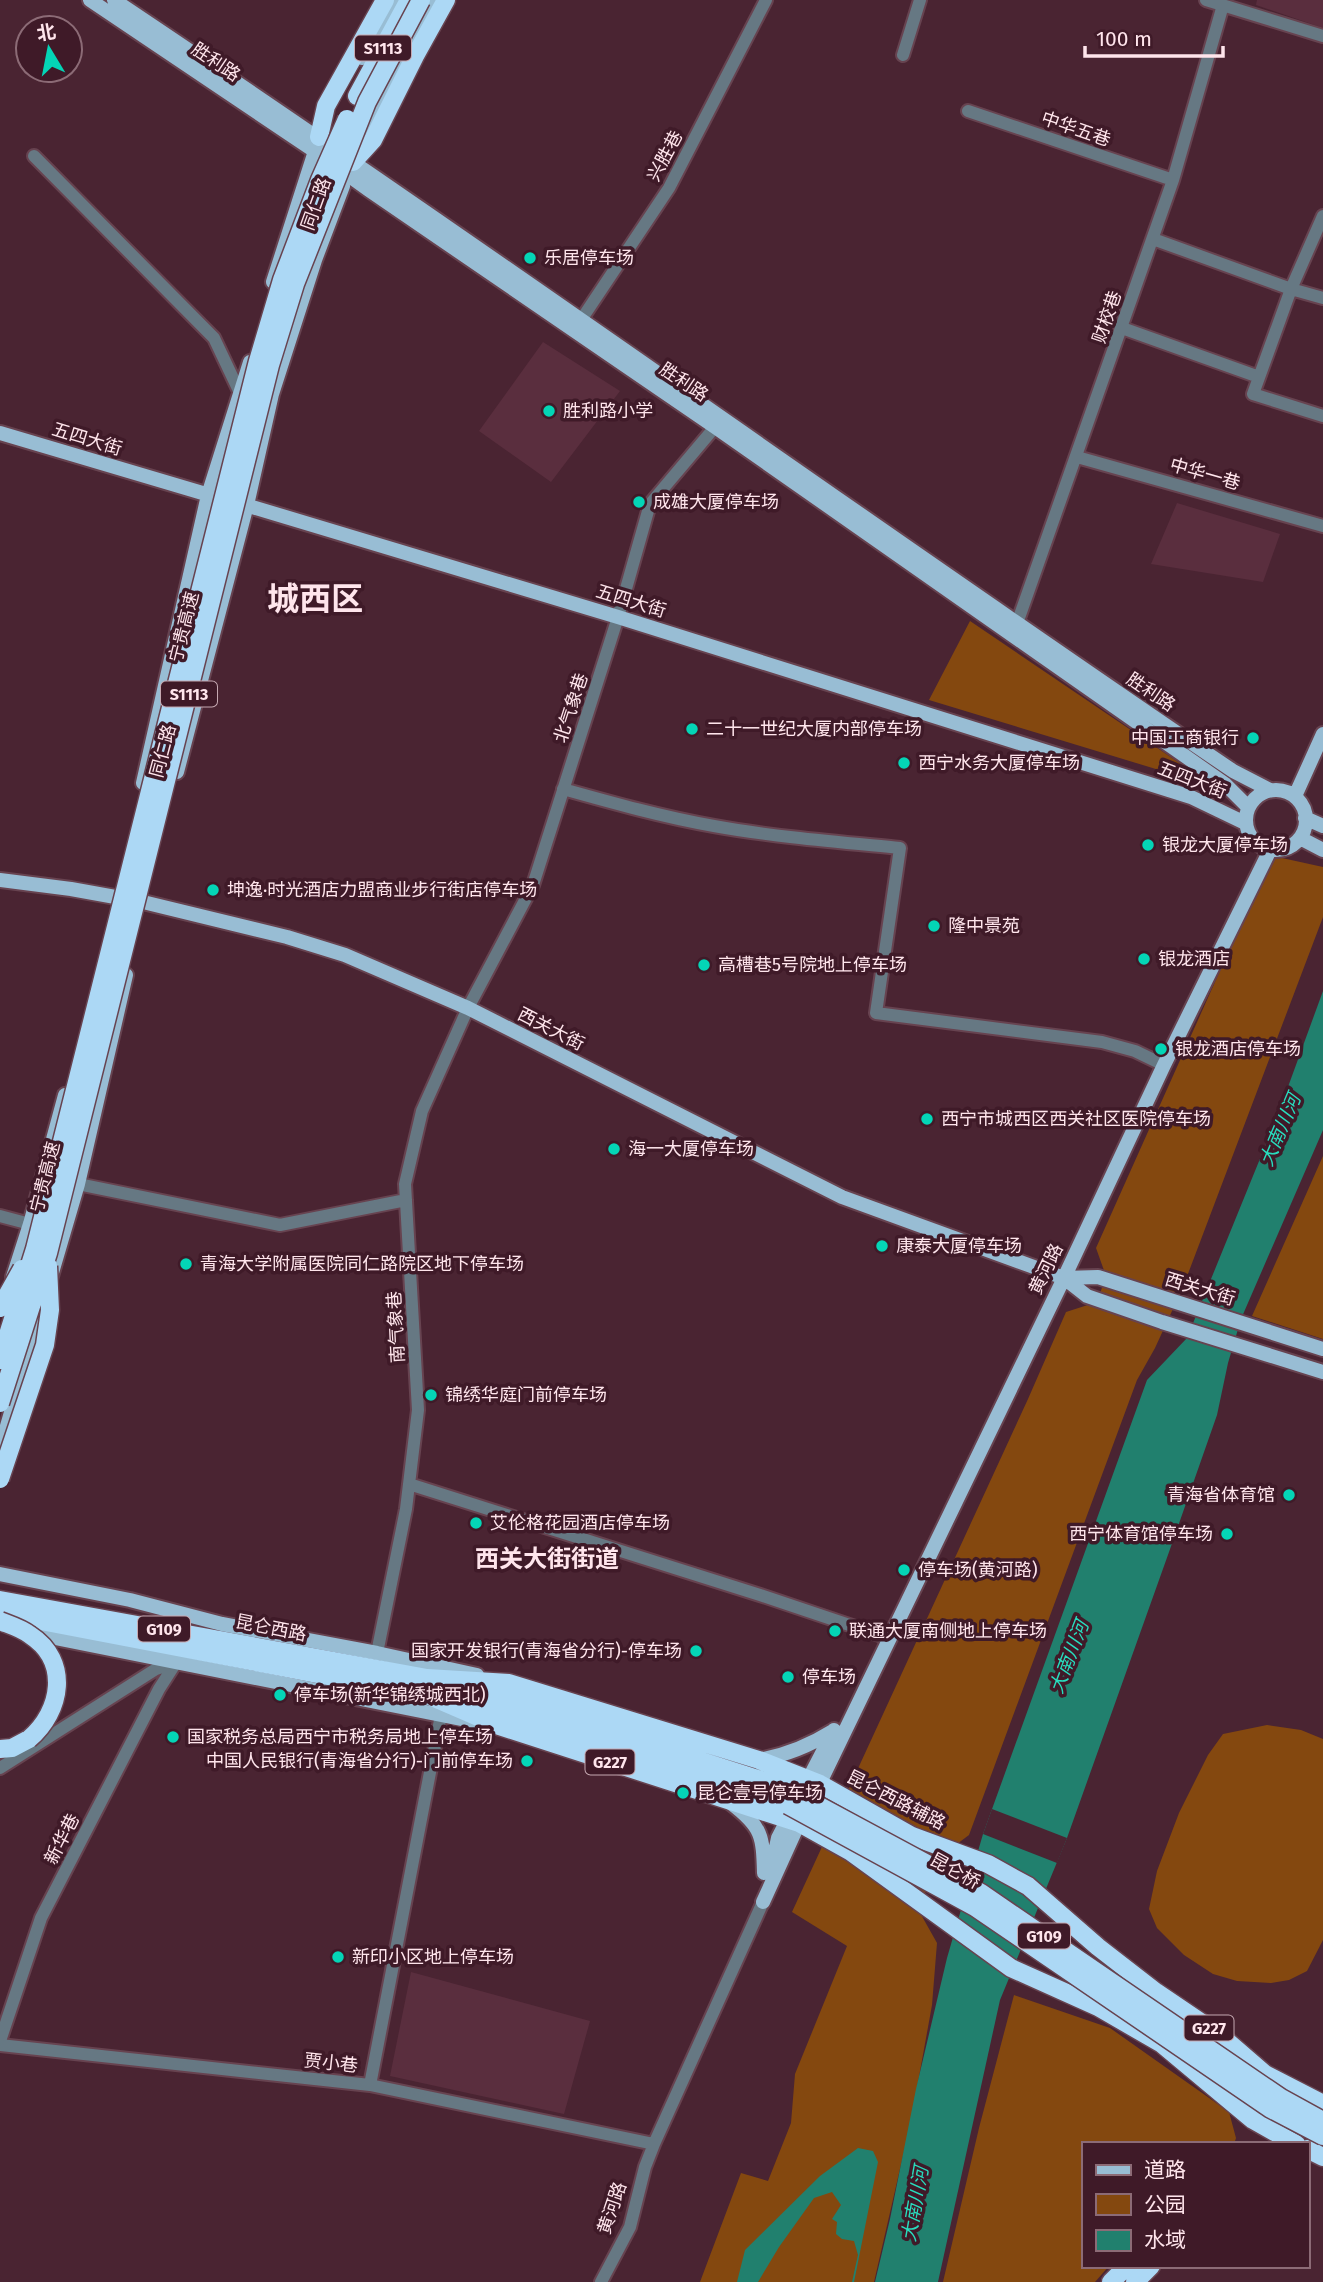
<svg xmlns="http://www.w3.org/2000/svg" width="1323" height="2282" font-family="'Fira Sans','Noto Sans SC',sans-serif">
<rect width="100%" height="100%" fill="#4a2432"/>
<path fill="#5a2e3e" d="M 1257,0 L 1323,0 L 1323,28 L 1256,5 Z
M 543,342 L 620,391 L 551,482 L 479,431 Z
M 1177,503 L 1280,534 L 1263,582 L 1151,564 Z
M 411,1972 L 590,2021 L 564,2114 L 390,2076 Z"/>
<path fill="#84480f" d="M 970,621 L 1215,787 L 929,700 Z
M 1282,858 L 1323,867 L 1323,917 L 1183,1287 L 1155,1348 L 1137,1380 L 969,1835 L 937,1859 L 919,1911 L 937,1943 L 932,2005 L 911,2121 L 874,2282 L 700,2282 L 741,2173 L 768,2181 L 791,2123 L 795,2074 L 847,1946 L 792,1912 L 1028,1399 L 1066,1312 L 1097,1302 L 1106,1276 L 1096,1248 L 1270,859 Z
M 1323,1156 L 1323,1339 L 1252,1316 Z
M 1267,1725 L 1301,1730 L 1323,1739 L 1323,1940 L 1307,1971 L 1289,1980 L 1271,1983 L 1237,1981 L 1213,1974 L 1184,1955 L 1157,1928 L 1149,1909 L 1157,1871 L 1179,1813 L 1208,1755 L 1223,1734 Z
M 1014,1995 L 1110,2028 L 1229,2112 L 1236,2138 L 1234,2144 L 1083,2144 L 1083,2266 L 1109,2266 L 1095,2282 L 943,2282 L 979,2128 Z"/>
<path fill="#21806e" d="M 1323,991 L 1323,1130 L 1241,1319 L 1228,1363 L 1217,1415 L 1169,1552 L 1067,1838 L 1000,2000 L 938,2282 L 875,2282 L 890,2219 L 916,2089 L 947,1958 L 983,1834 L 1147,1380 L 1187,1338 L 1277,1117 Z
M 858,2148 L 873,2151 L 878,2162 L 854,2282 L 852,2282 L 858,2255 L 854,2241 L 842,2239 L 836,2234 L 837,2222 L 832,2219 L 841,2205 L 832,2192 L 814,2198 L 779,2247 L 758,2282 L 737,2282 L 745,2250 L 820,2176 Z"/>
<path fill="#4a2432" d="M 992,1809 L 1067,1838 L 1057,1863 L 983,1834 Z"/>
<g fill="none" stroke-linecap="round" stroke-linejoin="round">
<g stroke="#674350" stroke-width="16">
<path id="minor" d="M 1206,0 L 1323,36
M 903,55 L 920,0
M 968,111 L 1173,180
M 34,156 L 214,338 L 240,393
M 1323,216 L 1291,289 L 1253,394 L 1323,416
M 1153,239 L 1291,289 L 1323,298
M 581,320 L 669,188 L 766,0
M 1122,328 L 1259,377
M 1077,457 L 1323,526
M 1014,632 L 1173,180 L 1223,5
M 563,789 C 613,803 663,817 714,826 C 775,837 838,842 900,848 L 876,1013 L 1102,1042 L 1135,1051 L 1164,1065
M 78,1184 L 280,1225 L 406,1200
M 0,1216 L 30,1224
M 409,1484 L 760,1595 L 888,1638
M 377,1653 L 406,1509 L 418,1410 L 405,1184 L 422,1111 L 468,1008 L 533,885 L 618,617 L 650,504 L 715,427
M 0,1768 L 156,1669 L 176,1662
M 0,2041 L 41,1918 L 159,1689 L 177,1661
M 0,2045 L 370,2085 L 654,2144
M 370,2085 L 441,1715
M 601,2282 L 630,2227 L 645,2167 L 654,2144 L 763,1902"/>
</g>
<g stroke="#674350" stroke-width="18">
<path id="major" d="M 90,0 L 316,152 L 369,190 L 715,427 L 1225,784 L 1248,807
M 114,0 C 491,252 858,517 1233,771 L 1270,790
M 362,58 L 397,0
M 356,154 L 383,94 L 435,0
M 273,282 L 317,145
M 0,433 L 216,497
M 239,503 L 618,617 L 1191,797 L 1245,823
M 177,772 L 247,505 L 272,394 L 315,260 L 343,186
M 143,783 L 208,495 L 250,362
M1246 820a30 30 0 1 1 60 0a30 30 0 1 1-60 0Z
M 1295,796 L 1323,734
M 1305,818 L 1323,826
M 1300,838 L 1323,850
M 0,880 L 71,889 L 143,902 L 287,937 L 345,955 L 468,1008 L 842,1197 L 1064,1278 L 1087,1296 L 1162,1322 L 1323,1372
M 13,1277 L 30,1224 L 65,1095
M 1064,1278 L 1098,1277 L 1323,1349
M 0,1450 L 78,1184 L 126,975
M 0,1574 L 130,1600 L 222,1624 L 377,1653 L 477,1675
M 25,1632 L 476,1722
M 759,1760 C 787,1755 809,1746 833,1731
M 815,1793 L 1064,1278 L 1164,1065 L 1270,850
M 732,1804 C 762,1827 763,1836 764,1873
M 771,1870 L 778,1838 L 834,1730
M 763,1902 L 803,1814"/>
</g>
<g stroke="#674350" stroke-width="21">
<path id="highway" d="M 357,96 L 409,0
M 319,137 L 326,106 L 385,0
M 353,162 L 373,140 L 415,56 L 446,0
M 0,1600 L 427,1678 L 533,1707 L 761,1780 L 795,1793
M 0,1613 L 437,1697
M 427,1678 L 509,1683 L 759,1760 L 820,1784 L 912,1836 L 988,1864 L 1028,1886 L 1098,1947 L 1156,1992 L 1221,2036 L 1265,2074 L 1323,2104
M 425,1694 L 499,1726 L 799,1823 L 851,1852 L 1011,1968 L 1098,2007 L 1162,2044 L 1253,2120 L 1296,2144
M 474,1706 L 528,1720 L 748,1789 L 788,1805
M 0,1749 L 12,1748 L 29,1739
M 1307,2149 L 1323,2157
M 1111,2282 L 1127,2266
M 1135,2282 L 1151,2266"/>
</g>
<use href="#minor" stroke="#667883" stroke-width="12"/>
<use href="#major" stroke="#98bdd4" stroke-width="14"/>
<use href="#highway" stroke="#acd8f5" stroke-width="18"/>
<g stroke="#674350" stroke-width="21" stroke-linecap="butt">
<path id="highway-bridge" d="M 0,1308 L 22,1269
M 0,1360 L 35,1249 L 258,361 L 282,280 L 320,180 L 347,119
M 0,1403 L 48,1253 L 270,365 L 295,284 L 367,102 L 421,0
M 0,1479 L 45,1345 L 50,1310 L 48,1266
M 0,1621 C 10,1625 21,1628 30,1635 C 70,1661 62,1711 29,1739
M 795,1793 L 981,1893 L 1281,2098 L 1323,2121
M 788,1805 L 975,1907 L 1271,2109 L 1323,2136"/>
</g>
<use href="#highway-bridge" stroke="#acd8f5" stroke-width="18"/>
</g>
<g fill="#04d5b6" stroke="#3f1a28" stroke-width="2.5">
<circle cx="530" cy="258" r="7"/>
<circle cx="549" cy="411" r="7"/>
<circle cx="639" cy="502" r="7"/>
<circle cx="692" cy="729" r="7"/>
<circle cx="1253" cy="738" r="7"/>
<circle cx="904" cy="763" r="7"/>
<circle cx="1148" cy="845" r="7"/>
<circle cx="213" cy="890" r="7"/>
<circle cx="934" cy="926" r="7"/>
<circle cx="1144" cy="959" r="7"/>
<circle cx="704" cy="965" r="7"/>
<circle cx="1161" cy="1049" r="7"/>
<circle cx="927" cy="1119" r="7"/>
<circle cx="614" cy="1149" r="7"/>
<circle cx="882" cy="1246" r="7"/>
<circle cx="186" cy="1264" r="7"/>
<circle cx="431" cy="1395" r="7"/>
<circle cx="1289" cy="1495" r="7"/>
<circle cx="476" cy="1523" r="7"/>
<circle cx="1227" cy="1534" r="7"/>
<circle cx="904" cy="1570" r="7"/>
<circle cx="835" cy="1631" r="7"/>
<circle cx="696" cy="1651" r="7"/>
<circle cx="788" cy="1677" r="7"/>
<circle cx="280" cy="1695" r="7"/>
<circle cx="173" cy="1737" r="7"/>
<circle cx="527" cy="1761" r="7"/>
<circle cx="683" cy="1793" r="7"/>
<circle cx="338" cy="1957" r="7"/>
</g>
<g text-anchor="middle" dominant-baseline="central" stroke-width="7" stroke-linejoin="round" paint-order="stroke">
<g fill="#3f1a28" stroke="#c5a8b1" stroke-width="2">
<rect x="355" y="35.5" width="56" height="25" rx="5"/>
<rect x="161" y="681.5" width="56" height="25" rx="5"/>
<rect x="138" y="1616.5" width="52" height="25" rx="5"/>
<rect x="585.5" y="1749.5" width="49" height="25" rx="5"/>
<rect x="1018" y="1923.5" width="52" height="25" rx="5"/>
<rect x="1184.5" y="2015.5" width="49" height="25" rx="5"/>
</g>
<g font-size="16" font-weight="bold" fill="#ffe5ec">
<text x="383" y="48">S1113</text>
<text x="189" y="694">S1113</text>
<text x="164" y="1629">G109</text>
<text x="610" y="1762">G227</text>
<text x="1044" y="1936">G109</text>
<text x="1209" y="2028">G227</text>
</g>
<g font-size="18" fill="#ffe5ec" stroke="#3f1a28">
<text transform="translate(216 62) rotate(34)">胜利路</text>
<text transform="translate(1076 129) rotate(19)">中华五巷</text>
<text transform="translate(665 156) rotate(-62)">兴胜巷</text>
<text transform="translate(316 204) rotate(-70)">同仁路</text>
<text transform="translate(1107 317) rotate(-71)">财校巷</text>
<text transform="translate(684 382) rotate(34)">胜利路</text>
<text transform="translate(87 439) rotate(17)">五四大街</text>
<text transform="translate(1205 474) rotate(16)">中华一巷</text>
<text transform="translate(631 601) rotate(17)">五四大街</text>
<text transform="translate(184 627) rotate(-76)">宁贵高速</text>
<text transform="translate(1151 692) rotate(34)">胜利路</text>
<text transform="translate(571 708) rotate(-72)">北气象巷</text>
<text transform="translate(163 751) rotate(-75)">同仁路</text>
<text transform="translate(1192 780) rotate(21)">五四大街</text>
<text transform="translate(551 1029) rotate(27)">西关大街</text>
<text transform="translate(45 1177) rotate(-76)">宁贵高速</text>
<text transform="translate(1046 1269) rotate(-64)">黄河路</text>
<text transform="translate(1200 1289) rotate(17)">西关大街</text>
<text transform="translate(396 1327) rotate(-93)">南气象巷</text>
<text transform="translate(271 1628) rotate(11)">昆仑西路</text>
<text transform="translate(896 1800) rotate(27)">昆仑西路辅路</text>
<text transform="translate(62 1839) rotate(-63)">新华巷</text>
<text transform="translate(955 1871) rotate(29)">昆仑桥</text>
<text transform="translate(331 2063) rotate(6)">贾小巷</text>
<text transform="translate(612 2208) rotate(-71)">黄河路</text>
</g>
<g font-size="18" fill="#ffe5ec" stroke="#3f1a28" text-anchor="start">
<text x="544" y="258">乐居停车场</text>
<text x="563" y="411">胜利路小学</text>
<text x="653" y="502">成雄大厦停车场</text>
<text x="706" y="729">二十一世纪大厦内部停车场</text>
<text x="1239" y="738" text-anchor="end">中国工商银行</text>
<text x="918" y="763">西宁水务大厦停车场</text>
<text x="1162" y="845">银龙大厦停车场</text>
<text x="227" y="890">坤逸·时光酒店力盟商业步行街店停车场</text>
<text x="948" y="926">隆中景苑</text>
<text x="1158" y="959">银龙酒店</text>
<text x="718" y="965">高槽巷5号院地上停车场</text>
<text x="1175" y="1049">银龙酒店停车场</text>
<text x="941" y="1119">西宁市城西区西关社区医院停车场</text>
<text x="628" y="1149">海一大厦停车场</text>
<text x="896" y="1246">康泰大厦停车场</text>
<text x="200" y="1264">青海大学附属医院同仁路院区地下停车场</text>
<text x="445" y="1395">锦绣华庭门前停车场</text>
<text x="1275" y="1495" text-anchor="end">青海省体育馆</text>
<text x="490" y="1523">艾伦格花园酒店停车场</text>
<text x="1213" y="1534" text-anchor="end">西宁体育馆停车场</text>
<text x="918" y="1570">停车场(黄河路)</text>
<text x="849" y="1631">联通大厦南侧地上停车场</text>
<text x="682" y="1651" text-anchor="end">国家开发银行(青海省分行)-停车场</text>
<text x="802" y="1677">停车场</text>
<text x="294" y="1695">停车场(新华锦绣城西北)</text>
<text x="187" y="1737">国家税务总局西宁市税务局地上停车场</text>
<text x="513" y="1761" text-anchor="end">中国人民银行(青海省分行)-门前停车场</text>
<text x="697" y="1793">昆仑壹号停车场</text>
<text x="352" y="1957">新印小区地上停车场</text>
</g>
<g font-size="19" font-style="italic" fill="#28ddbe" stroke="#3f1a28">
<text transform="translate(1280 1130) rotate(-67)">大南川河</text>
<text transform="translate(1069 1657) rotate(-69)">大南川河</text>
<text transform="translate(915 2204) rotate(-80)">大南川河</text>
</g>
<g font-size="24" font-weight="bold" fill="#ffe5ec" stroke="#3f1a28">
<text x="547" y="1559">西关大街街道</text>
</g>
<g font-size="32" font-weight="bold" fill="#ffe5ec" stroke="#3f1a28">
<text x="315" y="599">城西区</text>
</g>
</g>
<rect x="1082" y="2142" width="228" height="126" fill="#3f1a28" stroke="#8c6b76" stroke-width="2"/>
<rect x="1096" y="2165" width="35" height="10" fill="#98bdd4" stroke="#8c6b76" stroke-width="2"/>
<text x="1144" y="2177" font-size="21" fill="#ffe5ec">道路</text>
<rect x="1096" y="2194" width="35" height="21" fill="#84480f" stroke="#8c6b76" stroke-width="2"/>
<text x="1144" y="2212" font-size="21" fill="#ffe5ec">公园</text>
<rect x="1096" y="2230" width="35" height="21" fill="#21806e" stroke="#8c6b76" stroke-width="2"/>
<text x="1144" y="2247" font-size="21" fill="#ffe5ec">水域</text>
<g transform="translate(49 49) rotate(350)"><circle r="33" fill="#3f1a28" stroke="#8c6b76" stroke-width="2"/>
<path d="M0-5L12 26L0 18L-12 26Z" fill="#04d5b6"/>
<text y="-10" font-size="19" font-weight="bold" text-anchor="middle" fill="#ffe5ec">北</text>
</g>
<path d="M1085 46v10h138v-10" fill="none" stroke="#ffe5ec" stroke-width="3.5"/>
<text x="1096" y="46" font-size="21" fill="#ffe5ec" stroke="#3f1a28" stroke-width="5" paint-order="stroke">100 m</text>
</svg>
